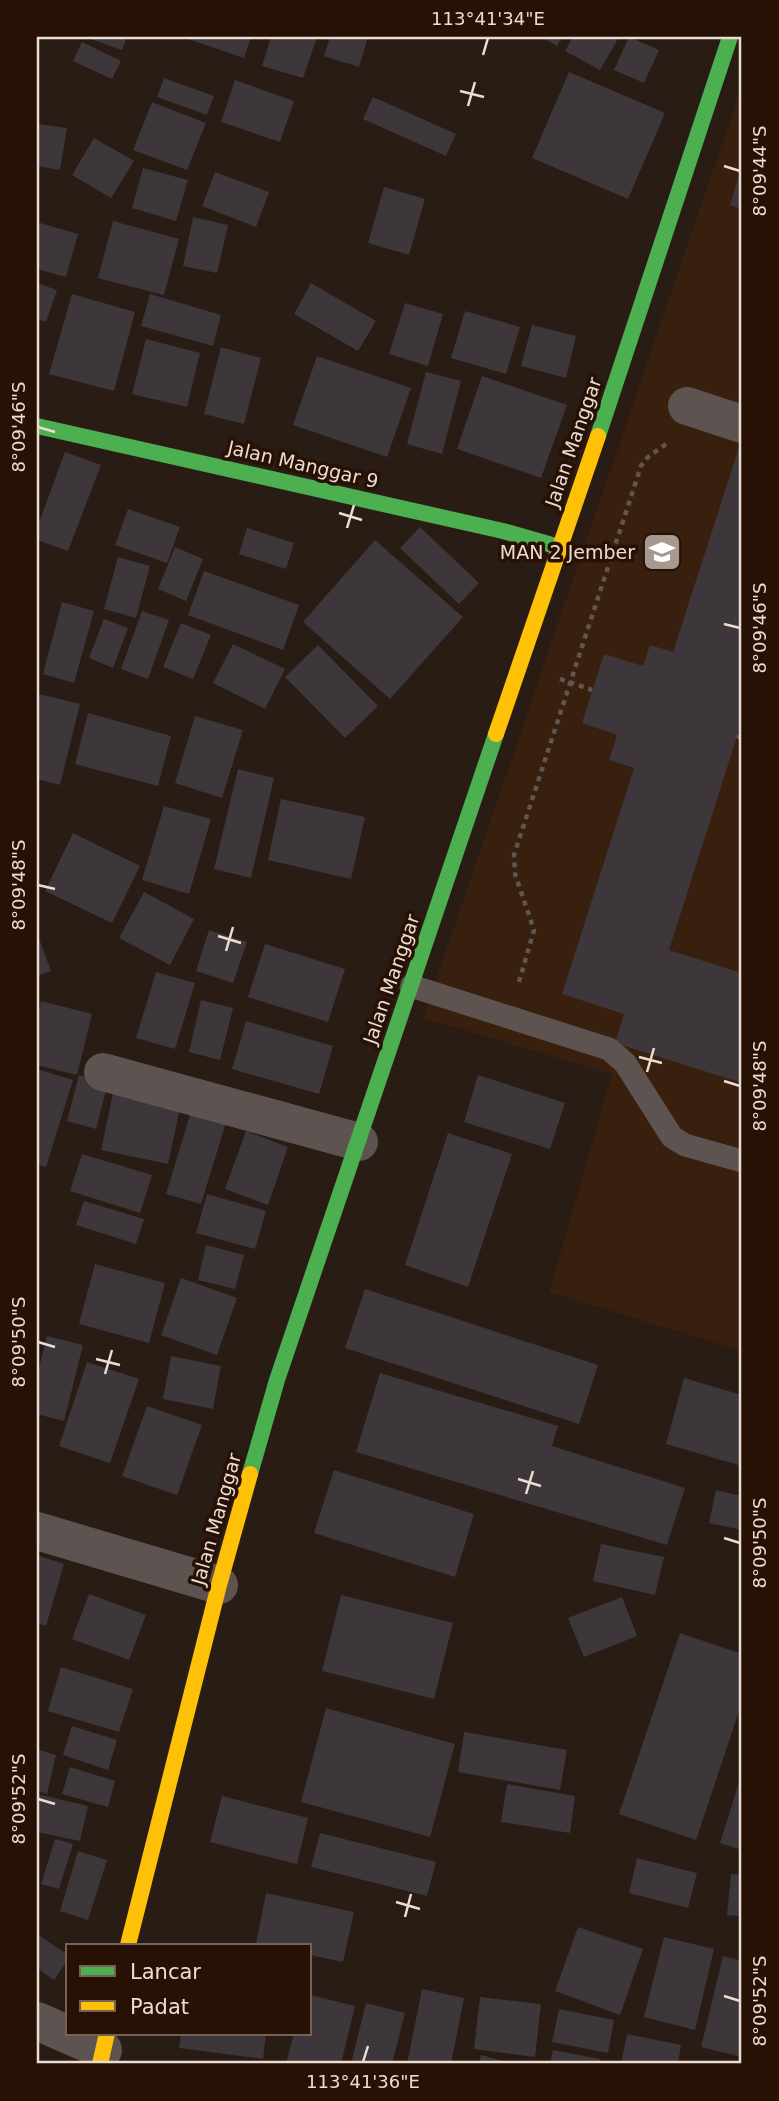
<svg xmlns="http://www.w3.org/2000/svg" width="779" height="2101" font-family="'DejaVu Sans',sans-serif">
<rect width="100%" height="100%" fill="#291c14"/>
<path fill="#391f0d" d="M 742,85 L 742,1351 L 549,1292 L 612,1074 L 423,1018 Z"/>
<path fill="#3d363a" d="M 85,37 L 127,37 L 122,50 Z
M 182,37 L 251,37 L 244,58 Z
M 271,37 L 317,37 L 303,78 L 262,66 Z
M 330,37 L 368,37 L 359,67 L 324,56 Z
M 541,37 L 562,37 L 557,46 Z
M 573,37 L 619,37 L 600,70 L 565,51 Z
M 629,37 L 659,50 L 644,83 L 614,70 Z
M 82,42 L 121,61 L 112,79 L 73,61 Z
M 569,72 L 665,113 L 628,199 L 532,158 Z
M 164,78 L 214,96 L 207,115 L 157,97 Z
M 235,80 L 294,101 L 280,142 L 221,122 Z
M 373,97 L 456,134 L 446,156 L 363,119 Z
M 152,102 L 206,123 L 187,170 L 133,150 Z
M 37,124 L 67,128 L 60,170 L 37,166 Z
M 94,138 L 134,161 L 111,198 L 72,175 Z
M 742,165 L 742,209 L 730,205 Z
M 143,168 L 188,180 L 176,221 L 132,208 Z
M 215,172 L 269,192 L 256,227 L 202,206 Z
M 384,187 L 425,199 L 409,255 L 368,243 Z
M 193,217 L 228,225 L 217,273 L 183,266 Z
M 113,221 L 179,239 L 164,295 L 98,278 Z
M 37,222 L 78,234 L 66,277 L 37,269 Z
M 37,283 L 57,290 L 46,322 L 37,319 Z
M 311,283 L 376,321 L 358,351 L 294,314 Z
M 72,294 L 135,312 L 114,391 L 49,374 Z
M 150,294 L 221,315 L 213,346 L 141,326 Z
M 405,303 L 443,314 L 428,366 L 389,354 Z
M 465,311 L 520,327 L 506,374 L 451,358 Z
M 532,325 L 576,336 L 566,378 L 521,366 Z
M 146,339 L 200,353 L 187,407 L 132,394 Z
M 221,347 L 261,358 L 244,424 L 204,414 Z
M 317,356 L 411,388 L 387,457 L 293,425 Z
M 426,372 L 461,381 L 442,454 L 407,444 Z
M 482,376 L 567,405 L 541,478 L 457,449 Z
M 742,438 L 742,721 L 669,950 L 742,973 L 742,1083 L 615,1043 L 624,1014 L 562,994 L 634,768 L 609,760 L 617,735 L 582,723 L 604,654 L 643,666 L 650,645 L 673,652 Z
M 65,452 L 101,465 L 68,551 L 37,540 L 37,528 Z
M 128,509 L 180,527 L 167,563 L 115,545 Z
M 420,527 L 479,583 L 459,604 L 400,548 Z
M 247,528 L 294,543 L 286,569 L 239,554 Z
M 375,540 L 463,617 L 390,699 L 303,622 Z
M 175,547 L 203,559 L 186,601 L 158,589 Z
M 118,557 L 150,566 L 136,618 L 104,609 Z
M 204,571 L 299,605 L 283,650 L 188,615 Z
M 62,602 L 94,611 L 74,683 L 43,674 Z
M 142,611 L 169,620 L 148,679 L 121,669 Z
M 104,619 L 128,628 L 113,668 L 89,658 Z
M 181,623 L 211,635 L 193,679 L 163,667 Z
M 233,644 L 285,669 L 265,709 L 213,683 Z
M 318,645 L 378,706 L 345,738 L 285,677 Z
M 39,694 L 80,704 L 60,785 L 37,779 L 37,703 Z
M 88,713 L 171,736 L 158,786 L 75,764 Z
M 195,716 L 243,730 L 222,798 L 175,783 Z
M 238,769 L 274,778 L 251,878 L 214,869 Z
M 281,799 L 365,817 L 351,879 L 268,860 Z
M 164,806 L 211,819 L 189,894 L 142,880 Z
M 73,833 L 140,866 L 112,923 L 45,891 Z
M 144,892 L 194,919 L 170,965 L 119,938 Z
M 209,930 L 247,942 L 233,983 L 196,971 Z
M 37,933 L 51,971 L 37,976 Z
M 265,944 L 345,969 L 328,1022 L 248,997 Z
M 156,972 L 195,983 L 175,1049 L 136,1038 Z
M 201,1000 L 233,1008 L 220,1060 L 189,1052 Z
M 41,1001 L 92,1014 L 77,1075 L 37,1065 L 37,1020 Z
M 246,1021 L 333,1046 L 319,1094 L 232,1069 Z
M 37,1069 L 73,1080 L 46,1167 L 37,1165 Z
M 79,1075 L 108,1083 L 96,1129 L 67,1121 Z
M 478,1075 L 565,1103 L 550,1149 L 464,1122 Z
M 115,1084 L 182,1099 L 168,1164 L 101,1150 Z
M 193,1105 L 228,1116 L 201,1204 L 166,1194 Z
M 246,1131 L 288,1147 L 268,1205 L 225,1189 Z
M 448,1133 L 512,1154 L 468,1287 L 405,1265 Z
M 82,1154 L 152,1175 L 140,1213 L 70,1191 Z
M 207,1194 L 266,1211 L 255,1249 L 196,1233 Z
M 84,1201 L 144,1219 L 136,1244 L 76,1225 Z
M 206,1245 L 244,1255 L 235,1289 L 198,1280 Z
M 95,1264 L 165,1283 L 149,1343 L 79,1324 Z
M 181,1278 L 237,1298 L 217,1355 L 161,1335 Z
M 365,1289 L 598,1365 L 579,1424 L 345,1348 Z
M 47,1336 L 83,1345 L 64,1421 L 37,1414 L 37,1376 Z
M 171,1356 L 221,1366 L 213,1409 L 163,1399 Z
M 87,1362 L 139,1379 L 110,1463 L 59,1446 Z
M 380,1373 L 558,1426 L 552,1446 L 685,1488 L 667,1545 L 356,1452 Z
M 684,1378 L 742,1395 L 742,1466 L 666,1444 Z
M 147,1406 L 202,1425 L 177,1495 L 122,1476 Z
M 334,1470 L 474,1514 L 455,1577 L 314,1533 Z
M 716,1490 L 742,1496 L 742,1530 L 709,1523 Z
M 601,1544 L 664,1557 L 655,1595 L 593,1581 Z
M 37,1555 L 64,1564 L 46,1626 L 37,1623 Z
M 89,1594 L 146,1615 L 129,1660 L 72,1639 Z
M 341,1595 L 453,1623 L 434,1699 L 322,1671 Z
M 622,1597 L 637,1636 L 584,1657 L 568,1618 Z
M 680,1633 L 742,1654 L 742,1702 L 696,1840 L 619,1814 Z
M 61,1667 L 133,1689 L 119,1732 L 48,1711 Z
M 326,1708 L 455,1744 L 430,1837 L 301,1802 Z
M 72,1726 L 117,1740 L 108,1770 L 63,1755 Z
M 464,1732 L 567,1750 L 560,1790 L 458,1772 Z
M 37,1749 L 56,1755 L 47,1794 L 37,1791 Z
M 70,1767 L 115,1781 L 108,1807 L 62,1794 Z
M 742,1773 L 742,1850 L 720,1843 Z
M 507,1784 L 575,1796 L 570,1833 L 501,1822 Z
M 37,1794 L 88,1806 L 80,1841 L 37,1832 Z
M 222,1796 L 308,1818 L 297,1864 L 210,1842 Z
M 320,1833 L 436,1862 L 427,1896 L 311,1867 Z
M 55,1839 L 73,1844 L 59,1889 L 41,1884 Z
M 78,1851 L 107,1860 L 88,1920 L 60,1911 Z
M 637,1858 L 697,1873 L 688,1908 L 629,1893 Z
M 731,1874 L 742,1875 L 742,1916 L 727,1915 Z
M 266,1893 L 354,1912 L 343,1962 L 310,1955 L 310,1945 L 256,1944 Z
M 578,1927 L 643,1949 L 620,2015 L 555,1991 Z
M 37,1934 L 68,1955 L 68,1959 L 54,1980 L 37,1968 Z
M 664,1937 L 714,1949 L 695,2030 L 644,2017 Z
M 723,1956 L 742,1961 L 742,2057 L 701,2047 Z
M 422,1989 L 464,1998 L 451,2064 L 407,2064 Z
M 310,1995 L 355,2006 L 341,2064 L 286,2064 L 294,2033 L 310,2033 Z
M 480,1997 L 541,2004 L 535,2057 L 474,2049 Z
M 366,2003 L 405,2013 L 392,2064 L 351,2064 Z
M 559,2009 L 614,2020 L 608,2053 L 552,2042 Z
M 181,2033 L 266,2033 L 263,2059 L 179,2048 Z
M 627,2034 L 681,2045 L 678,2064 L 621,2064 Z
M 553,2050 L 600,2059 L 599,2064 L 550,2064 Z
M 481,2055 L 511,2063 L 511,2064 L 478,2064 Z"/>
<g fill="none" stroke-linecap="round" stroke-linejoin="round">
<path stroke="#5f5652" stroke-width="4.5" stroke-dasharray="5 5" stroke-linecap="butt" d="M 560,679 L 592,690
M 737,736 L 742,738
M 519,982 L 534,930 L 515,874 L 514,855 L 641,466 L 648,457 L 666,444"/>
<path stroke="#5d5452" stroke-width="23" d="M 411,986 L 609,1049 L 625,1063 L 672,1137 L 685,1145 L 742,1161"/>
<path stroke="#5d5452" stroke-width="38" d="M 687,406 L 742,424
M 103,1072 L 359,1142
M 37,1531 L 219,1585
M 37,2021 L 103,2050"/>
<path stroke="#4caf50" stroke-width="16" d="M 37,426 L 503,531 L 559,547
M 598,436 L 730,37
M 250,1474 L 277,1380 L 496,734"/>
<path stroke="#ffc107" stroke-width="16" d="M 496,734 L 598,436
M 128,1945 L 219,1585 L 250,1474
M 100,2064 L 107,2033"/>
</g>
<path fill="none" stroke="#ecdcd2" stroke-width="2.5" d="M 483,55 L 488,38M 460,91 L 484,97M 468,106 L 475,82M 724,166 L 740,171M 38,427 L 55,432M 339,513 L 362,520M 347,528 L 354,505M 724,624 L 740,628M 38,885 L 55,889M 218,936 L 241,943M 226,951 L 233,927M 639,1057 L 662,1063M 647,1072 L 654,1048M 724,1081 L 740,1086M 38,1342 L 55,1347M 96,1359 L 120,1365M 105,1374 L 112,1350M 518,1479 L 541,1486M 526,1494 L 533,1471M 724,1538 L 740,1543M 38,1799 L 55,1804M 396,1902 L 420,1909M 405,1917 L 411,1894M 724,1996 L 740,2001M 363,2062 L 368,2046"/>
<defs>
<g id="school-square" transform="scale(2.0125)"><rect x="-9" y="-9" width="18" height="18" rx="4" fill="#a89990" stroke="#261104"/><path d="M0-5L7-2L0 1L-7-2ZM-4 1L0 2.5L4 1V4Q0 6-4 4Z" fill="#fff"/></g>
</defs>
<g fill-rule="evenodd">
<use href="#school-square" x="662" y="552"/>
</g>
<g text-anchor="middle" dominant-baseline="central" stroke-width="7" stroke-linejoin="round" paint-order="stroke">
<g font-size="19" fill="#ecdcd2" stroke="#261104">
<text transform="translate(573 442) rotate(-71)">Jalan Manggar</text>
<text transform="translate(303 464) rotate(13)">Jalan Manggar 9</text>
<text transform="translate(391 979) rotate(-71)">Jalan Manggar</text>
<text transform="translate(216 1519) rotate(-74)">Jalan Manggar</text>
</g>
<g font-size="19" fill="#ecdcd2" stroke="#261104" text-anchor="end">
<text x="635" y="552">MAN 2 Jember</text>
</g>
</g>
<rect width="779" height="2101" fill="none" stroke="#261104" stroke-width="77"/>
<rect x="66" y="1944" width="245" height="91" fill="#261104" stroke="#756256" stroke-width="2"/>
<rect x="80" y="1966" width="35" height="10" fill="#4caf50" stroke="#756256" stroke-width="2"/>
<text x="130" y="1979" font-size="21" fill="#ecdcd2">Lancar</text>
<rect x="80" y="2001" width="35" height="10" fill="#ffc107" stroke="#756256" stroke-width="2"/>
<text x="130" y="2014" font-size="21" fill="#ecdcd2">Padat</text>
<rect x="38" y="38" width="702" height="2024" fill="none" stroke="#ecdcd2" stroke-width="2.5"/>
<g font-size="18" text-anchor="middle" fill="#ecdcd2">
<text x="488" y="25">113°41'34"E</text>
<text transform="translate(760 171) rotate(-90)" y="6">8°09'44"S</text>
<text transform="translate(19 427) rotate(-90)" y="6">8°09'46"S</text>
<text transform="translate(760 628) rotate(-90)" y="6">8°09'46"S</text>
<text transform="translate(19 885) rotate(-90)" y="6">8°09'48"S</text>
<text transform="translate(760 1086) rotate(-90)" y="6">8°09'48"S</text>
<text transform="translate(19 1342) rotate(-90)" y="6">8°09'50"S</text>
<text transform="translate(760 1543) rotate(-90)" y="6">8°09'50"S</text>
<text transform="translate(19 1799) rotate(-90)" y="6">8°09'52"S</text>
<text transform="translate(760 2001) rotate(-90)" y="6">8°09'52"S</text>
<text x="363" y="2088">113°41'36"E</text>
</g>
</svg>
